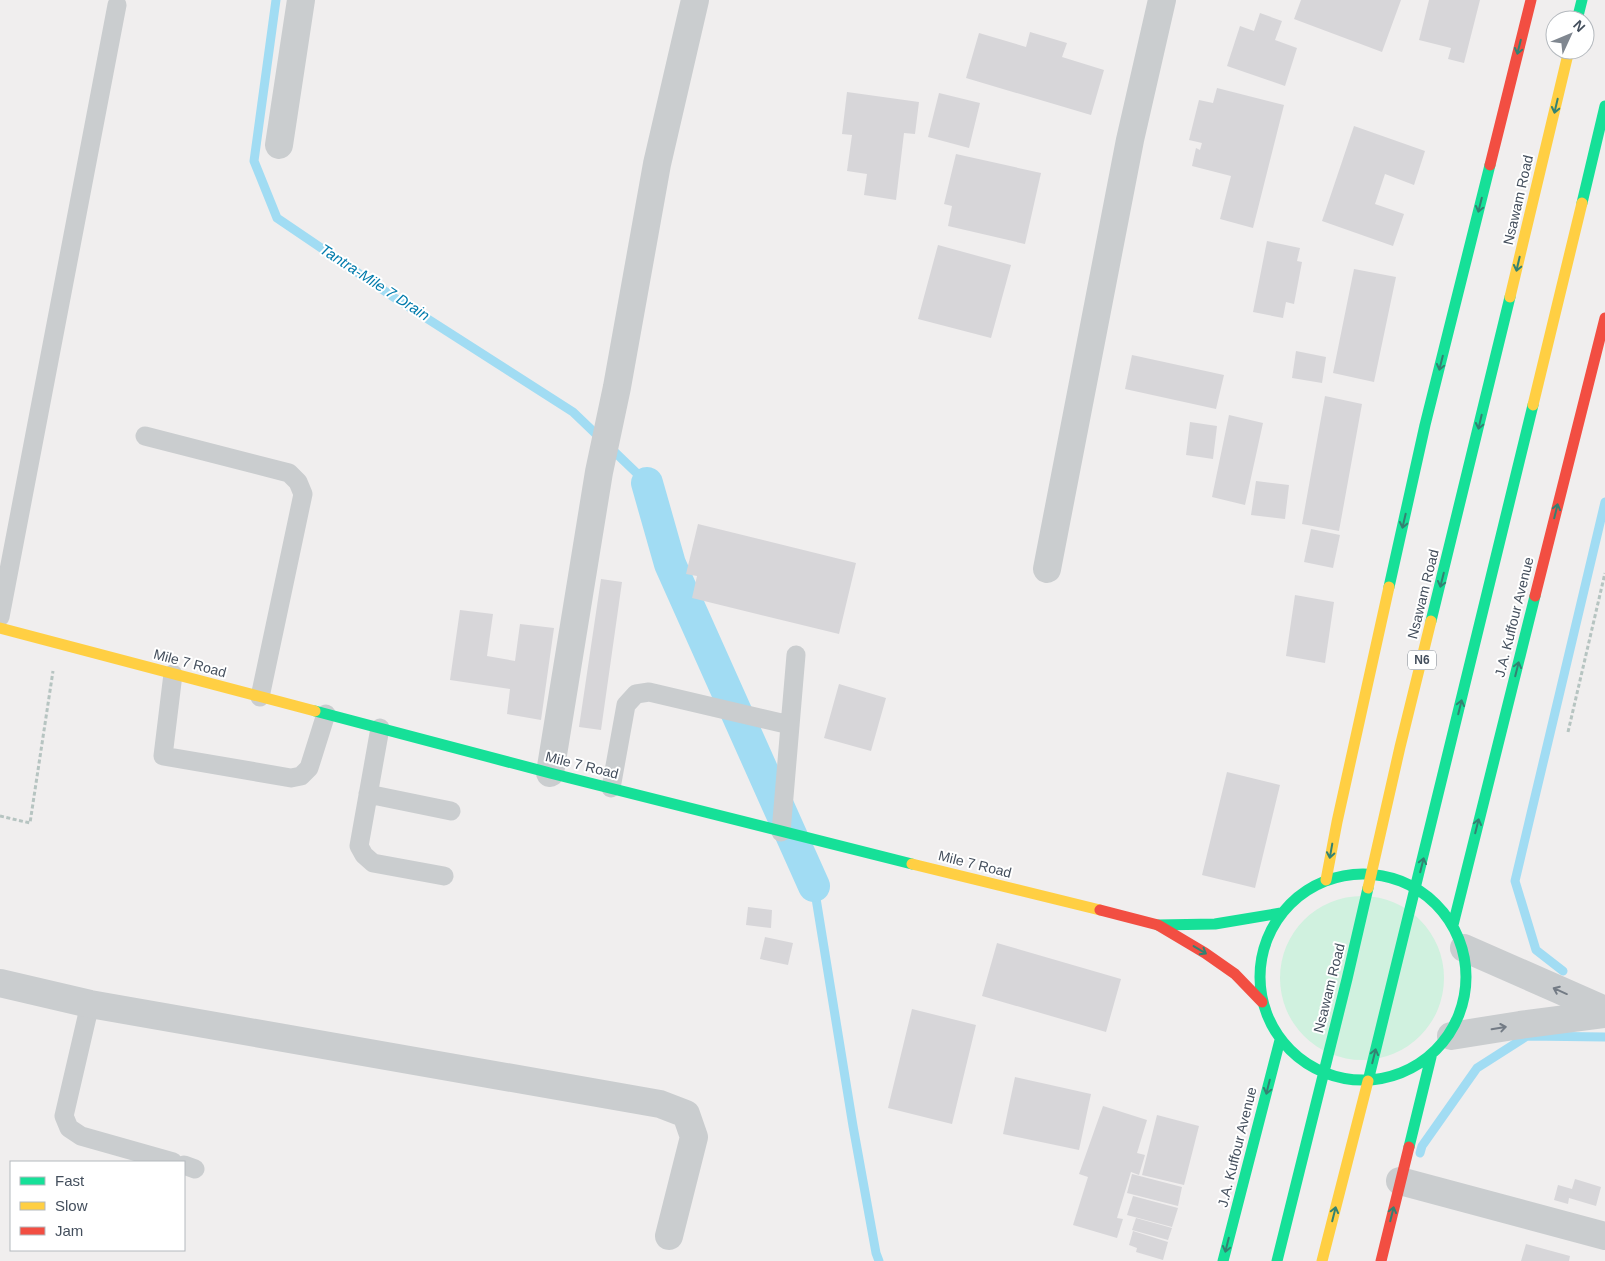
<svg xmlns="http://www.w3.org/2000/svg" width="1605" height="1261" font-family="Arial,sans-serif">
<rect width="100%" height="100%" fill="#f0eeee"/>
<path fill="#d0f1df" d="M1280 978a82 82 0 1 1 164 0a82 82 0 1 1-164 0Z"/>
<g fill="none" stroke-linecap="round" stroke-linejoin="round">
<path stroke="#a1dcf3" stroke-width="9" d="M 276,0 L 254,161 L 277,218 L 395,298 L 573,412 L 647,483
M 814,886 L 853,1126 L 876,1253 L 879,1261
M 1563,971 L 1536,950 L 1515,881 L 1605,502
M 1420,1153 L 1422,1146 L 1477,1068 L 1527,1036 L 1605,1037"/>
<path stroke="#a1dcf3" stroke-width="32" d="M 647,483 L 670,564 L 814,886"/>
</g>
<path fill="#d7d6d9" d="M 1301,0 L 1401,0 L 1382,52 L 1294,19 Z
M 1429,0 L 1480,0 L 1464,63 L 1448,59 L 1451,48 L 1419,40 Z
M 1260,13 L 1282,21 L 1275,40 L 1297,48 L 1285,86 L 1227,66 L 1240,26 L 1254,31 Z
M 1030,32 L 1067,43 L 1062,57 L 1104,70 L 1091,115 L 966,78 L 979,33 L 1026,47 Z
M 1217,88 L 1284,105 L 1253,228 L 1220,219 L 1231,176 L 1192,166 L 1196,148 L 1200,150 L 1202,143 L 1189,140 L 1199,100 L 1213,103 Z
M 847,92 L 919,102 L 915,134 L 904,133 L 896,200 L 864,195 L 867,174 L 847,171 L 852,135 L 842,134 Z
M 939,93 L 980,103 L 969,148 L 928,137 Z
M 1354,126 L 1425,151 L 1414,185 L 1385,174 L 1375,204 L 1404,214 L 1393,246 L 1322,221 Z
M 956,154 L 1041,173 L 1025,244 L 948,226 L 952,206 L 944,204 Z
M 1267,241 L 1300,248 L 1297,261 L 1302,262 L 1294,304 L 1286,302 L 1283,318 L 1253,312 Z
M 938,245 L 1011,265 L 991,338 L 918,319 Z
M 1354,269 L 1396,277 L 1374,382 L 1333,373 Z
M 1296,351 L 1326,357 L 1322,383 L 1292,378 Z
M 1132,355 L 1224,375 L 1216,409 L 1125,389 Z
M 1325,396 L 1362,404 L 1339,531 L 1302,524 Z
M 1229,415 L 1263,423 L 1245,505 L 1212,497 Z
M 1190,422 L 1217,426 L 1213,459 L 1186,455 Z
M 1256,481 L 1289,485 L 1285,519 L 1251,515 Z
M 698,524 L 856,563 L 839,634 L 692,598 L 697,576 L 686,574 Z
M 1311,529 L 1340,535 L 1333,568 L 1304,562 Z
M 601,579 L 622,582 L 601,730 L 579,727 Z
M 1295,595 L 1334,602 L 1325,663 L 1286,656 Z
M 460,610 L 493,614 L 487,656 L 515,661 L 520,624 L 554,628 L 541,720 L 507,714 L 510,689 L 450,680 Z
M 839,684 L 886,698 L 871,751 L 824,738 Z
M 1227,772 L 1280,785 L 1255,888 L 1202,875 Z
M 748,907 L 772,910 L 771,928 L 746,925 Z
M 765,937 L 793,943 L 788,965 L 760,959 Z
M 997,943 L 1121,979 L 1106,1032 L 982,996 Z
M 912,1009 L 976,1025 L 952,1124 L 888,1108 Z
M 1015,1077 L 1091,1094 L 1079,1150 L 1003,1134 Z
M 1103,1106 L 1147,1120 L 1137,1153 L 1145,1155 L 1139,1175 L 1131,1172 L 1117,1218 L 1123,1219 L 1117,1238 L 1073,1225 L 1088,1177 L 1079,1174 Z
M 1157,1115 L 1199,1126 L 1184,1185 L 1142,1175 Z
M 1132,1174 L 1182,1187 L 1178,1206 L 1127,1193 Z
M 1575,1179 L 1601,1187 L 1596,1206 L 1569,1198 L 1568,1204 L 1554,1200 L 1558,1185 L 1572,1189 Z
M 1133,1196 L 1178,1208 L 1172,1227 L 1127,1215 Z
M 1136,1218 L 1172,1228 L 1168,1240 L 1132,1230 Z
M 1133,1231 L 1168,1242 L 1163,1260 L 1136,1252 L 1137,1248 L 1129,1245 Z
M 1526,1244 L 1570,1256 L 1569,1261 L 1521,1261 Z"/>
<g fill="none" stroke-linecap="round" stroke-linejoin="round">
<path stroke="#b6c4c1" stroke-width="3" stroke-dasharray="4 2.5" stroke-linecap="butt" d="M 1568,732 L 1605,573
M 0,816 L 30,823 L 53,671"/>
<path stroke="#cacdcf" stroke-width="19" d="M 145,436 L 289,473 L 298,482 L 303,494 L 260,697
M 0,617 L 117,5
M 173,674 L 163,756 L 291,778 L 301,776 L 309,768 L 326,714
M 380,728 L 359,846 L 364,855 L 373,863 L 444,876
M 611,788 L 626,705 L 636,694 L 649,692 L 790,725
M 368,794 L 451,811
M 781,832 L 796,655
M 90,1004 L 64,1116 L 69,1128 L 81,1136 L 173,1162
M 184,1165 L 195,1169"/>
<path stroke="#cacdcf" stroke-width="28" d="M 279,145 L 301,0
M 1047,569 L 1130,140 L 1162,0
M 550,773 L 599,472 L 617,387 L 657,164 L 695,0
M 1464,948 L 1605,1010
M 0,983 L 90,1004 L 660,1104 L 686,1114 L 694,1137 L 669,1236
M 1451,1036 L 1520,1025 L 1605,1014
M 1400,1181 L 1605,1236"/>
<path stroke="#16e098" stroke-width="11" d="M 1577,20 L 1582,0
M 1582,203 L 1605,106
M 1389,587 L 1425,425 L 1490,165
M 1431,621 L 1510,297
M 315,711 L 550,773 L 912,864
M1260 977a103 103 0 1 1 206 0a103 103 0 1 1-206 0Z
M 1158,925 L 1215,924 L 1281,913
M 1453,925 L 1535,596
M 1368,1081 L 1533,405
M 1409,1147 L 1431,1057
M 1223,1261 L 1280,1040
M 1277,1261 L 1347,979 L 1368,888"/>
<path stroke="#ffcf43" stroke-width="11" d="M 1510,297 L 1569,50
M 1533,405 L 1582,203
M 0,628 L 315,711
M 912,864 L 1100,910
M 1326,880 L 1337,822 L 1389,587
M 1368,888 L 1400,747 L 1431,621
M 1322,1261 L 1368,1081"/>
<path stroke="#f24e42" stroke-width="11" d="M 1490,165 L 1531,0
M 1535,596 L 1605,318
M 1100,910 L 1158,925 L 1205,953 L 1235,974 L 1262,1002
M 1381,1261 L 1409,1147"/>
</g>
<defs><path id="oneway-shaft" d="M-6 0H5M1.5-3L5.5 0L1.5 3" fill="none" stroke-width="1.6" stroke-linecap="round" stroke-linejoin="round" transform="scale(1.25)"/></defs>
<g stroke="#348272">
<use href="#oneway-shaft" transform="translate(1519 47) rotate(104)"/>
<use href="#oneway-shaft" transform="translate(1556 106) rotate(103)"/>
<use href="#oneway-shaft" transform="translate(1480 205) rotate(104)"/>
<use href="#oneway-shaft" transform="translate(1518 264) rotate(103)"/>
<use href="#oneway-shaft" transform="translate(1441 363) rotate(104)"/>
<use href="#oneway-shaft" transform="translate(1480 422) rotate(103)"/>
<use href="#oneway-shaft" transform="translate(1556 511) rotate(-76)"/>
<use href="#oneway-shaft" transform="translate(1404 521) rotate(103)"/>
<use href="#oneway-shaft" transform="translate(1442 580) rotate(104)"/>
<use href="#oneway-shaft" transform="translate(1517 669) rotate(-76)"/>
<use href="#oneway-shaft" transform="translate(1460 707) rotate(-76)"/>
<use href="#oneway-shaft" transform="translate(1477 826) rotate(-76)"/>
<use href="#oneway-shaft" transform="translate(1331 851) rotate(100)"/>
<use href="#oneway-shaft" transform="translate(1422 865) rotate(-76)"/>
<use href="#oneway-shaft" transform="translate(1200 950) rotate(31)"/>
<use href="#oneway-shaft" transform="translate(1374 1056) rotate(-76)"/>
<use href="#oneway-shaft" transform="translate(1268 1087) rotate(104)"/>
<use href="#oneway-shaft" transform="translate(1334 1214) rotate(-76)"/>
<use href="#oneway-shaft" transform="translate(1392 1214) rotate(-76)"/>
<use href="#oneway-shaft" transform="translate(1227 1245) rotate(104)"/>
</g>
<g stroke="#737b85">
<use href="#oneway-shaft" transform="translate(1560 991) rotate(-156)"/>
<use href="#oneway-shaft" transform="translate(1499 1028) rotate(-9)"/>
</g>
<g text-anchor="middle" dominant-baseline="central" stroke-width="4" stroke-linejoin="round" paint-order="stroke">
<rect fill="#fff" stroke="#7c848e" stroke-width="1" x="1408" y="650.5" width="28" height="19" rx="4"/>
<g font-size="12" font-weight="bold" fill="#444f5d">
<text x="1422" y="660">N6</text>
</g>
<g font-size="14" fill="#444f5d" stroke="#fff">
<text transform="translate(1518 200) rotate(-77)">Nsawam Road</text>
<text transform="translate(1423 594) rotate(-76)">Nsawam Road</text>
<text transform="translate(1514 617) rotate(-76)">J.A. Kuffour Avenue</text>
<text transform="translate(190 663) rotate(15)">Mile 7 Road</text>
<text transform="translate(582 765) rotate(14)">Mile 7 Road</text>
<text transform="translate(975 864) rotate(14)">Mile 7 Road</text>
<text transform="translate(1329 988) rotate(-76)">Nsawam Road</text>
<text transform="translate(1237 1147) rotate(-76)">J.A. Kuffour Avenue</text>
</g>
<g font-size="15" font-style="italic" fill="#017bac" stroke="#fff">
<text transform="translate(375 282) rotate(33)">Tantra-Mile 7 Drain</text>
</g>
</g>
<rect x="10" y="1161" width="175" height="90" fill="#ffffff" stroke="#b4b9be"/>
<rect x="20" y="1177" width="25" height="8" fill="#16e098" stroke="#b4b9be"/>
<text x="55" y="1186" font-size="15" fill="#444f5d">Fast</text>
<rect x="20" y="1202" width="25" height="8" fill="#ffcf43" stroke="#b4b9be"/>
<text x="55" y="1211" font-size="15" fill="#444f5d">Slow</text>
<rect x="20" y="1227" width="25" height="8" fill="#f24e42" stroke="#b4b9be"/>
<text x="55" y="1236" font-size="15" fill="#444f5d">Jam</text>
<g transform="translate(1570 35) rotate(46)"><circle r="24" fill="#ffffff" stroke="#b4b9be"/>
<path d="M0-4L9 19L0 12L-9 19Z" fill="#808790"/>
<text y="-8" font-size="14" font-weight="bold" text-anchor="middle" fill="#444f5d">N</text>
</g>
</svg>
